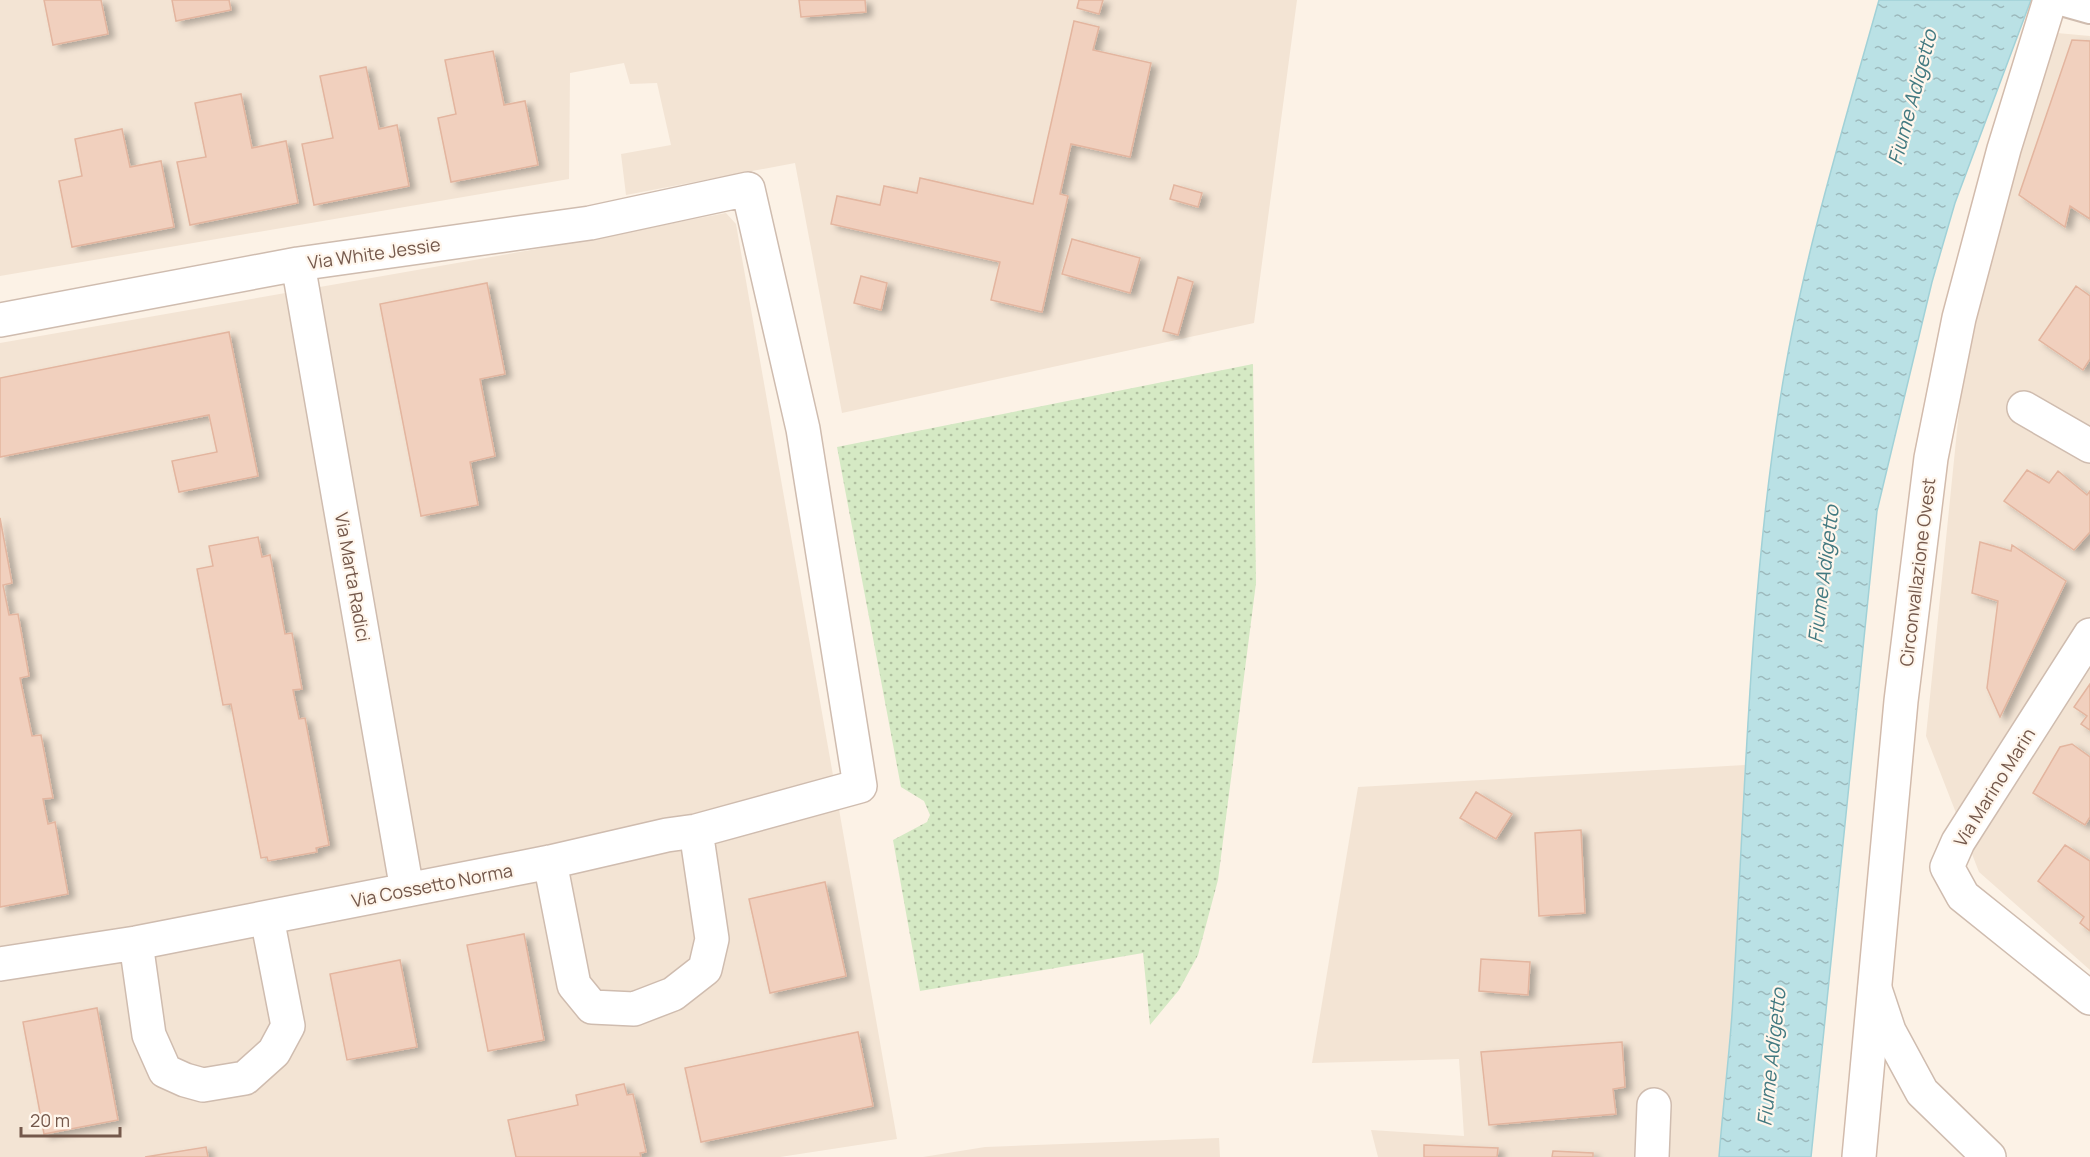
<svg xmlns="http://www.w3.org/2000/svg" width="2090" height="1157" font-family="Manrope,sans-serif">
<defs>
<pattern id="grass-dots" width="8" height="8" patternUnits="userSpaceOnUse" patternTransform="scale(1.5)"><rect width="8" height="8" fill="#d5e9c4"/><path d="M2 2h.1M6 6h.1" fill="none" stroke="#b1c0a1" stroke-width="1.8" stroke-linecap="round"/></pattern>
<pattern id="water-ripples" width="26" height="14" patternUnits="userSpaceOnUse" patternTransform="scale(1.5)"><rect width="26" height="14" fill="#bae1e5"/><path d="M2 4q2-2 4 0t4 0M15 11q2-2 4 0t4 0" fill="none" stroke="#9cb9bc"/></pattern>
<filter id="shadow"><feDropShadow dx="6" dy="4" stdDeviation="3" flood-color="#0004"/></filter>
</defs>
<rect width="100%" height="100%" fill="#fcf2e6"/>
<path fill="#f3e4d4" d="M 0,0 L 1297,0 L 1254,323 L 842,413 L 795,163 L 626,195 L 621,154 L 671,145 L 657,83 L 630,84 L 624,63 L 570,73 L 569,179 L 0,276 Z
M 2057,33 L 2090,36 L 2090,970 L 1979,872 L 1926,736 L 1966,342 L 2004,202 Z
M 726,213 L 736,224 L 897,1139 L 780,1157 L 0,1157 L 0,343 L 537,249 Z
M 1745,765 L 1733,1002 L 1719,1157 L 1378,1157 L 1371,1130 L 1464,1136 L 1459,1059 L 1312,1063 L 1358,787 Z
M 1219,1138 L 1220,1157 L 923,1157 L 985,1147 Z"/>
<path fill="url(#grass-dots)" d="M 1253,364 L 1256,583 L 1218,880 L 1198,955 L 1179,990 L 1150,1025 L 1143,953 L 920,991 L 893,840 L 927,822 L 930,815 L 924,801 L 901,787 L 837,447 Z"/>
<path fill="url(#water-ripples)" stroke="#a1d1d7" stroke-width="1.5" d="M 1879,0 L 2031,0 L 1955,203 L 1932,282 L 1877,511 L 1811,1157 L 1719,1157 C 1723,1104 1730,1051 1733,999 C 1745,799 1749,598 1780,400 C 1801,264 1842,132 1879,0 Z"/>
<path fill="#f1d0be" stroke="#e3b59f" stroke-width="1.5" filter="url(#shadow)" d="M 44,0 L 101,0 L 108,34 L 53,45 Z
M 172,0 L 229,0 L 231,10 L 176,21 Z
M 799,0 L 865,0 L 866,12 L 801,17 Z
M 1079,0 L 1103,0 L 1099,14 L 1077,8 Z
M 1074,21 L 1099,27 L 1093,50 L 1151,63 L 1130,157 L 1071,144 L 1060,194 L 1068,196 L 1042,312 L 991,300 L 1000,262 L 831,224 L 837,196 L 880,205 L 884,186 L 917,193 L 920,178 L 1033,204 Z
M 2072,40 L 2090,41 L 2090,219 L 2070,206 L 2065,227 L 2019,195 Z
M 493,51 L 504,105 L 525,101 L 538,165 L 451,182 L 438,118 L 456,114 L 445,60 Z
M 366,67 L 379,129 L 397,125 L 409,186 L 314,205 L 302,144 L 333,138 L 320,76 Z
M 241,94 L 252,148 L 286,141 L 298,203 L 190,225 L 177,162 L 206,157 L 195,103 Z
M 122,129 L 130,167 L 161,161 L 174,227 L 72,247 L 59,181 L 82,176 L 75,139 Z
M 1174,185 L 1202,193 L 1198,207 L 1170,199 Z
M 1072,239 L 1140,258 L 1130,293 L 1062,274 Z
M 861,276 L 887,283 L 881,310 L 854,303 Z
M 1178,277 L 1193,282 L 1178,335 L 1163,331 Z
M 487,283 L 505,374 L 480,379 L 495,456 L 470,462 L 478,505 L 421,516 L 380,304 Z
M 2076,286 L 2090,296 L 2090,359 L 2083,370 L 2039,340 Z
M 229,332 L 258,476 L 179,492 L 172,461 L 217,452 L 209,415 L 0,457 L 0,378 Z
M 2027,470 L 2049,483 L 2058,471 L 2087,495 L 2090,491 L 2090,532 L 2074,550 L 2004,501 Z
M 0,518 L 12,583 L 3,585 L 9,615 L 18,614 L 29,676 L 20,678 L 32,736 L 41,735 L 53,798 L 43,799 L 48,824 L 55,822 L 68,894 L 0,907 Z
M 258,537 L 262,557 L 270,555 L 285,634 L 292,633 L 302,689 L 293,690 L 299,719 L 305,718 L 329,845 L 316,848 L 317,852 L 268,861 L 267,857 L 261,858 L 231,704 L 223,705 L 197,569 L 213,566 L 209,546 Z
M 1980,542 L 2011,551 L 2012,545 L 2066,581 L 2000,717 L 1987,688 L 1998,601 L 1972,593 Z
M 2090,684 L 2090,730 L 2081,724 L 2087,716 L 2074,707 Z
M 2072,744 L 2090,757 L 2090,817 L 2085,825 L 2033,793 L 2060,747 Z
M 1476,792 L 1512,814 L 1496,839 L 1460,818 Z
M 1581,830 L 1585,913 L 1539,916 L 1535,833 Z
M 2065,845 L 2090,861 L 2090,931 L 2080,923 L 2084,917 L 2038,881 Z
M 825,882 L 846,976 L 770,993 L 749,899 Z
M 524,934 L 544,1040 L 488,1051 L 467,945 Z
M 1481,959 L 1530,962 L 1528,995 L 1479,991 Z
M 400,960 L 417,1047 L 347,1060 L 330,974 Z
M 97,1008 L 118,1120 L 44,1134 L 23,1022 Z
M 858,1032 L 873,1106 L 701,1142 L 685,1068 Z
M 1622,1042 L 1625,1087 L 1613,1089 L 1616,1114 L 1489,1125 L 1481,1052 Z
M 624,1084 L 627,1095 L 633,1094 L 646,1152 L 640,1153 L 641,1157 L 516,1157 L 508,1120 L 578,1105 L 576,1095 Z
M 1424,1145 L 1498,1148 L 1497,1157 L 1424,1157 Z
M 206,1147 L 208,1157 L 145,1157 Z
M 1553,1151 L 1593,1153 L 1593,1157 L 1552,1157 Z"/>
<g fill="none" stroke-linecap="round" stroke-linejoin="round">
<g stroke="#cfbcaf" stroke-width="32">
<path id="pedestrian" d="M 2058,0 L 2090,9"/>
</g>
<g stroke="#cfbcaf" stroke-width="36">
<path id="minor" d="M 298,264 L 407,890
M 0,320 L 298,264 L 590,223 L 748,189 L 803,429 L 860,786 L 696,831 L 667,835 L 550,862 L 136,943 L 0,964
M 2024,408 L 2090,446
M 2090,635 L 1958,842 L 1947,867 L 1963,896 L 2090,998
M 550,862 L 574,985 L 592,1007 L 634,1009 L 673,994 L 705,969 L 712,939 L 696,831
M 136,943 L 149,1035 L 165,1071 L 185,1080 L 203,1085 L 245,1078 L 274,1052 L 288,1026 L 267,918
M 1875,989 L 1889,1031 L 1922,1092 L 1989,1157
M 1652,1157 L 1654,1105"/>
</g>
<g stroke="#d2bbac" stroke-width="36">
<path id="secondary" d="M 1859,1157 L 1901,701 L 1931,458 L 1959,318 L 2004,149 L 2050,0"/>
</g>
<use href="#pedestrian" stroke="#fff" stroke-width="28"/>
<use href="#minor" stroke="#fff" stroke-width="33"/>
<use href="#secondary" stroke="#fff" stroke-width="33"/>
</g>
<g text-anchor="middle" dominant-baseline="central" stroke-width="4.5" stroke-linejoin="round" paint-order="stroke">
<g font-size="18" fill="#74584b" stroke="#fff6ec">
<text transform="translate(374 253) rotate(-8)">Via White Jessie</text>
<text transform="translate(1917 572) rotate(-83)">Circonvallazione Ovest</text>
<text transform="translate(353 577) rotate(80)">Via Marta Radici</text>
<text transform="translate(1994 787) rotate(-58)">Via Marino Marin</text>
<text transform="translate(432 885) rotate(-11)">Via Cossetto Norma</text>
</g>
<g font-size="20" font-style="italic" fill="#427980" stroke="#fff6ec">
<text transform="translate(1912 97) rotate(-75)">Fiume Adigetto</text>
<text transform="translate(1823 574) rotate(-83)">Fiume Adigetto</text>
<text transform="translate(1771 1057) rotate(-84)">Fiume Adigetto</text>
</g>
</g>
<path d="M21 1127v9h99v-9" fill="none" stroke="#74584b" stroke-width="3"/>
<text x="30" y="1127" font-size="18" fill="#74584b" stroke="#fff6ec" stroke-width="4.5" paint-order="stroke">20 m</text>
</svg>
